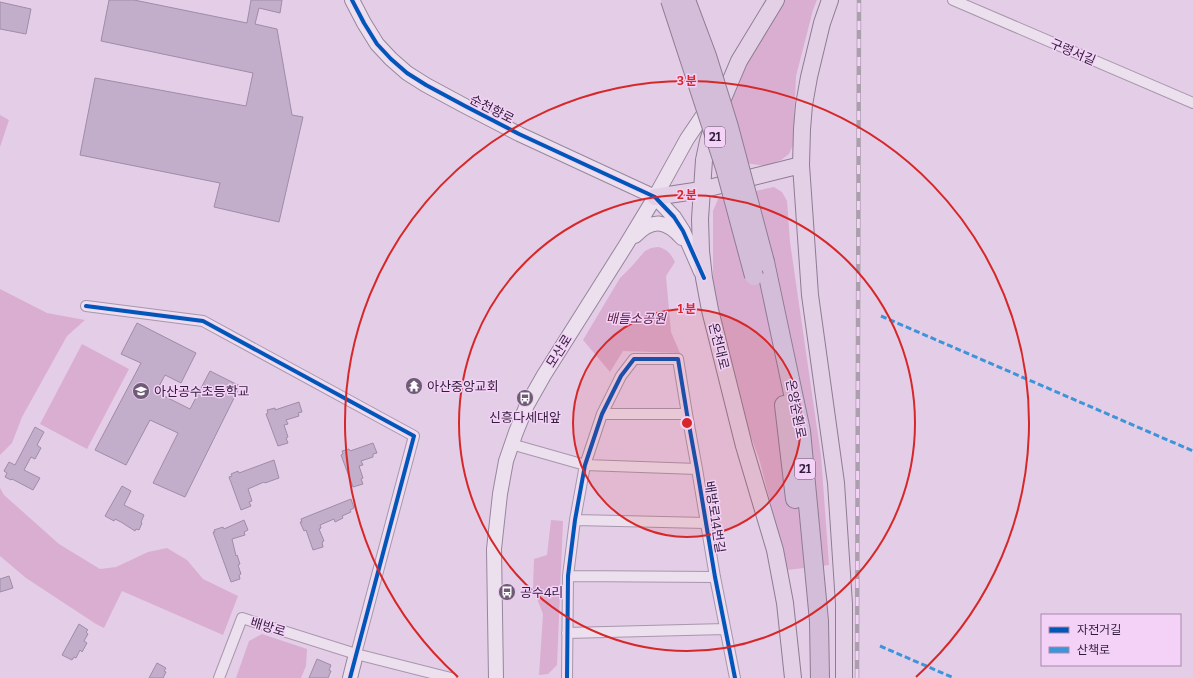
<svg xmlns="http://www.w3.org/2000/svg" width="1193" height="678" font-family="Bitter,'Noto Sans KR',serif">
<rect width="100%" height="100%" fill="#e4cde7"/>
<path fill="#daaed1" d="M 782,0 L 817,0 L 813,10 L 796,76 L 793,145 L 789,154 L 781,160 L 765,166 L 725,160 L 714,141 L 743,67 Z
M 0,115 L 9,120 L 0,147 Z
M 774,187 L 782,192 L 787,201 L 790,242 L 821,456 L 829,565 L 787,570 L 760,462 L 742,411 L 725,343 L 713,283 L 713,211 L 718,199 Z
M 658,247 C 667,249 671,254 675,262 L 666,276 L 671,332 L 680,353 L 623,351 L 610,372 L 583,340 L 620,278 L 632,266 L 645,251 L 651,248 Z
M 0,289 L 47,313 L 85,320 L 67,336 L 22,417 L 12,443 L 0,455 Z
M 82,344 L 129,369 L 87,449 L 40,424 Z
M 0,488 L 4,495 L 59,544 L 100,569 L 116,567 L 148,552 L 167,548 L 187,560 L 203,579 L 238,596 L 223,635 L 122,591 L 104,628 L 96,624 L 26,578 L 0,556 Z
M 551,520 L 563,521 L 557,665 L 548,674 L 539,675 L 543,614 L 533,589 L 534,559 L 547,555 Z
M 262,634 L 307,649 L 306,666 L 301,678 L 236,678 L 249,641 Z"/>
<path fill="#c2adcb" stroke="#9f8ca7" d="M 109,0 L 134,0 L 247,23 L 251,0 L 282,0 L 280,13 L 259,8 L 255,24 L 277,29 L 292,115 L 303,117 L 279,222 L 214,207 L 220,183 L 80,155 L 95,78 L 246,106 L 253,73 L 101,41 Z
M 0,2 L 31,9 L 26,34 L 0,29 Z
M 137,323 L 196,353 L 181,383 L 165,375 L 156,392 L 190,409 L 210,371 L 240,386 L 185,497 L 153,483 L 178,433 L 150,420 L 126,465 L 95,450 L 141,363 L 121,354 Z
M 299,402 L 302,412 L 298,413 L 299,416 L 286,420 L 288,424 L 284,425 L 288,437 L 286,438 L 288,443 L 278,446 L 266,414 L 268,413 L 267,410 L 275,408 L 275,410 Z
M 35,427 L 44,432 L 37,445 L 41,448 L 35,459 L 31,457 L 24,470 L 40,478 L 33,490 L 12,479 L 11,480 L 5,477 L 7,473 L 4,471 L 9,462 L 15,465 Z
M 373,443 L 377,453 L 373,454 L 373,457 L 361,461 L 363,465 L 359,466 L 363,478 L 361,479 L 363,484 L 353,487 L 341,455 L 343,454 L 342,451 L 349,449 L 350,451 Z
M 274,460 L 279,478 L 265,483 L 264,482 L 248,489 L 252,501 L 249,502 L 251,506 L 241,510 L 229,477 L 232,476 L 231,474 L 238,471 L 239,473 Z
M 122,486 L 131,491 L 124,505 L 144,515 L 141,522 L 142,523 L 139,530 L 136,529 L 135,531 L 121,522 L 115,519 L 114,521 L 105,516 Z
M 351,499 L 354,508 L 350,510 L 351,512 L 342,516 L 343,518 L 335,522 L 334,519 L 320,525 L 321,528 L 319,529 L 324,541 L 322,542 L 323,547 L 313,550 L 306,530 L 304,531 L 300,522 L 302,522 L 301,519 Z
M 244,520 L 248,530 L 244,532 L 245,535 L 232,539 L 236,556 L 237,555 L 240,564 L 238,565 L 241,574 L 239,575 L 240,579 L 231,582 L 213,532 L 215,532 L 214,530 L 223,527 L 224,529 Z
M 9,576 L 13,588 L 0,592 L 0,579 Z
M 79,624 L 88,630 L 86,632 L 88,634 L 84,641 L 87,643 L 82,652 L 80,650 L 76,658 L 74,657 L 72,660 L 62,655 Z
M 317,659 L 331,665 L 329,670 L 331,671 L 328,678 L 309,678 Z
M 157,663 L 166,668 L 164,671 L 166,672 L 163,678 L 149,678 Z"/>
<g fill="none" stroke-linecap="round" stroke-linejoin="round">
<g stroke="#a896ac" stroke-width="12">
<path id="street" d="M 953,0 L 1193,103
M 86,306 L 203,321 L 414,436 L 356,654
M 602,414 L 687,414
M 511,444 L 585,465 L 697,469
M 575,520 L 706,523
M 568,576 L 715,577
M 567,633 L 725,629
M 219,678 L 242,618 L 356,654 L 451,678
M 567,678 L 568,576 L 575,520 L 585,465 L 602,414 L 621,376 L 634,359 L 678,359 L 687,414 L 697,469 L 715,577 L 735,678"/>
</g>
<g stroke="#97869c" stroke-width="16">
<path id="secondary" d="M 352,0 L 364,23 L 377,44 L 391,59 L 407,73 L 426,85 L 465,106 L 519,134 L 655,197 L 674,217 L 683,231 L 701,272
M 635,236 C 652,218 666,220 682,238
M 350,678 L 356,654
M 496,678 L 494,549 L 500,494 L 506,461 L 516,432 L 527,405 L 544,375 L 626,245 L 655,197 L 687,139 L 710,105"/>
</g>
<g stroke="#8d7d91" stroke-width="18">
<path id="primary" d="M 776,0 L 739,61 L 716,115 L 708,141 L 704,160 L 700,219 L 701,251 L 704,278 L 710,310 L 744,446 L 775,550 L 785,603 L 793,678
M 830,0 L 822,23 L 809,77 L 804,105 L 802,129 L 801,165 L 810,295 L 836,483 L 844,604 L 844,678
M 655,197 L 701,190 L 801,165"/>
</g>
<g stroke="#8d7d91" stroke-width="20">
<path id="highway" d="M 765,262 L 801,431 L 819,621 L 820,678
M 784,405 L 795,499"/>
</g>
<use href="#street" stroke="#ecdfee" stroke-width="10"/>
<use href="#secondary" stroke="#ecdfee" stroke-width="14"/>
<use href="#primary" stroke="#e3d0e6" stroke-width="16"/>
<use href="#highway" stroke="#d4bdd9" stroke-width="18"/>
<g stroke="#ab9fad" stroke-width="4.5">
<path id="rail" d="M 857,678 L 859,0"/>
</g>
<use href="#rail" stroke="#f4d2f8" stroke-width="3" stroke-dasharray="9" stroke-linecap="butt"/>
<g stroke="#8d7d91" stroke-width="20" stroke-linecap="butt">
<path id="highway-bridge" d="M 670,0 L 725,168 L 754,276
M 686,0 L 707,56 L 729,127 L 765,262"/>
</g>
<use href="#highway-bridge" stroke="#d4bdd9" stroke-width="18"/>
<path stroke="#3d94d9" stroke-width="3" stroke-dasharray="6 3" stroke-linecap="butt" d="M 881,316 L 1193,451
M 880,646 L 954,678"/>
<g stroke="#f4d2f8" stroke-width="6">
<path id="cycleway" d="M 352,0 L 364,23 L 377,44 L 391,59 L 407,73 L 426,85 L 465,106 L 519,134 L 655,197 L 674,217 L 683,231 L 704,278
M 86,306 L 203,321 L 414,436 L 350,678
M 567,678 L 568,576 L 575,520 L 585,465 L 602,414 L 621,376 L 634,359 L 678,359 L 687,414 L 697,469 L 715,577 L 735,678"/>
</g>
<use href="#cycleway" stroke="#0057b8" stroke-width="4"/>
</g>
<circle cx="687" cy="423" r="114" fill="#d62828" fill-opacity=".12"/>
<g fill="none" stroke="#d62828" stroke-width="2">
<circle cx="687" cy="423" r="114"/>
<circle cx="687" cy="423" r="228"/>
<path d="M458 677A342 342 0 1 1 916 677"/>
</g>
<defs>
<g id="temple-disc" transform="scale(0.9)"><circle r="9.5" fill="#705b77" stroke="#f4d2f8"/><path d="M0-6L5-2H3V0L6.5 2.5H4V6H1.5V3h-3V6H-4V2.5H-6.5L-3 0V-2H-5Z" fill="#fff"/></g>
<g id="school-disc" transform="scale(0.9)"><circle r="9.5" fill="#705b77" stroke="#f4d2f8"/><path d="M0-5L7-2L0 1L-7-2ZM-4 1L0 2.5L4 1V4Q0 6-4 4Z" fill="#fff"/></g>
<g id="bus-disc" transform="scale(0.9)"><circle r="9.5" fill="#705b77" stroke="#f4d2f8"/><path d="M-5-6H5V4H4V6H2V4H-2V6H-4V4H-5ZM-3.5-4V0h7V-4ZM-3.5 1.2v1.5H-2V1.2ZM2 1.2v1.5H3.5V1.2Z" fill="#fff"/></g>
</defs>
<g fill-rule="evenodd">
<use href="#temple-disc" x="414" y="386"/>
<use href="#school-disc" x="141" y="391"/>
<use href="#bus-disc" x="525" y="398"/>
<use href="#bus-disc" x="507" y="592"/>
</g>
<g text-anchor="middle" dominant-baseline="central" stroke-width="3" stroke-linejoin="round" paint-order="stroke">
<g fill="#f4d2f8" stroke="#6c5374" stroke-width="1">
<rect x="705" y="127" width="20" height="20" rx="3"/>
<rect x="795" y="459" width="20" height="20" rx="3"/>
</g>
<g font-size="12" font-weight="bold" fill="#311d3b">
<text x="715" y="137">21</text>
<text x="805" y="469">21</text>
</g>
<g font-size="13" fill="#311d3b" stroke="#f4d2f8">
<text transform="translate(1073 52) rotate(23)">구령서길</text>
<text transform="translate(492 109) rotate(27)">순천향로</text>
<text transform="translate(719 346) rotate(76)">온천대로</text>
<text transform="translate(559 351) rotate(-58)">모산로</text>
<text transform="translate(796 409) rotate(79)">온양순환로</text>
<text transform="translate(715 517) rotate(81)">배방로14번길</text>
<text transform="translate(268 627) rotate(17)">배방로</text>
</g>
<g font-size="13" font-style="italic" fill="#5a2141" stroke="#f4d2f8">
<text x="636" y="318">배들소공원</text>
</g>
<g font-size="13" fill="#311d3b" stroke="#f4d2f8" text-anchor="start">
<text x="427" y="386">아산중앙교회</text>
<text x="154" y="391">아산공수초등학교</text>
<text x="525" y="417" text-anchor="middle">신흥다세대앞</text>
<text x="520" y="592">공수4리</text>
</g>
</g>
<circle cx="687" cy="423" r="6" fill="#d62828" stroke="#f4d2f8" stroke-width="2"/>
<g font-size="12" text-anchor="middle" font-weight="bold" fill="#d62828" stroke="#f4d2f8" stroke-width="3" stroke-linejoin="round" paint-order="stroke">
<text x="687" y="85">3 분</text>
<text x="687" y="199">2 분</text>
<text x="687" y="313">1 분</text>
</g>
<rect x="1041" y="614" width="140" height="52" fill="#f4d2f8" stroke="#a68aac"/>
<rect x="1049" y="627" width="20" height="6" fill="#0057b8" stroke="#a68aac"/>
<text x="1077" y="634" font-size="12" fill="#311d3b">자전거길</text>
<rect x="1049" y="647" width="20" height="6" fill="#3d94d9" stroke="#a68aac"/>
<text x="1077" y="654" font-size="12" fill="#311d3b">산책로</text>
</svg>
